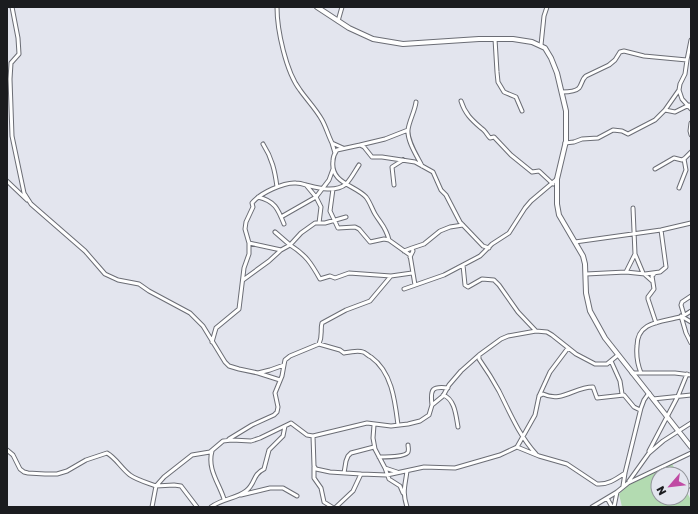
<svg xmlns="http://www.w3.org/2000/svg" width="698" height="514" font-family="'Golos Text',sans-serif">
<rect width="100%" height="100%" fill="#e3e5ee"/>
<path fill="#b3dbb1" d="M 672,464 L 678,474 L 658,474 L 658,498 L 682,498 L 682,483 L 691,500 L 691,507 L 622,507 L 619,494 L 628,485 Z"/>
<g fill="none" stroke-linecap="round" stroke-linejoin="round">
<g stroke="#6b6d75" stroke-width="5">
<path id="street" d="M 12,7 L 18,38 L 19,54 L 11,63 L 10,79 L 12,136 L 24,193 L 31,204 L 85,251 L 105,274 L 118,280 L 139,284 L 149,291 L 190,313 L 203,326 L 225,362 L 229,366 L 239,369 L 258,373
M 277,7 C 277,30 286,72 300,90 C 307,100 316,109 322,120 C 326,127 328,135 332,143
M 338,21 L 342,7
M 495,39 L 497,72 L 498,82 L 504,92 L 516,97 L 522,111
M 541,45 L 544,16 L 547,7
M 687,60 L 685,74 L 680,84 L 679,90 L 682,99 L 691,109
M 562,92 C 567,92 575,92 579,88 C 582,84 582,79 586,76 L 609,65 L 615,60 L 620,52 L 624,51 L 644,56 L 687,60 L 691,40
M 461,101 C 465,114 472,120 481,128 C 485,130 487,135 490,138 L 494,137 L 511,155 L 532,172 L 539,171 L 553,184
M 416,102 C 415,111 409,121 408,130 C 407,141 417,156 422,166
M 665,110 L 679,90
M 691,123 L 690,131 L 691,135
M 565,143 L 574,142 L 582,139 L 598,138 L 613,130 L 622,131 L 628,134 L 655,120 L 665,110 L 675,112 L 689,105
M 263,144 C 272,158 275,171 277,187
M 360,145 L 385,139 L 408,130
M 335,153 L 332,143 L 343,148
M 655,169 L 674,158 L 682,160 L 685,158 L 691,152
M 7,181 L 27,200
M 394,185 L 392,167 L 403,160
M 679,188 L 686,170 L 684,159
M 333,189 L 330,211 L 338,228 L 355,227 L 359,229 L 370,242 L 384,239 L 389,240
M 258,197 C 275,201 278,209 284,224
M 281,217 L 316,197 L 306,185 C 318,188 335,193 346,184 C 351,179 355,171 359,165
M 319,223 L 321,207 L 316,197 L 329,180 L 333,169
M 275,232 L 290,245 L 301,233 L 315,223 L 325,223 L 346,217
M 575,242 L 661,230 L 691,223
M 249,243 L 281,250 L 290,245 C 306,255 311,263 320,279 L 330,276 L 335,278 L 349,273 L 391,276
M 412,248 L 424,244 L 440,231 L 450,227 L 463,225
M 404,251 L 412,248 L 413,251 L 410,257
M 635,254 L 643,273 L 652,281
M 463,265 L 465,285 L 468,287 L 482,279 L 494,280 L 499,285 L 518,312 L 536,331
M 626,272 L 635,254 L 633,208
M 655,273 L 652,276 L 654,289 L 648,297 L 648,299 L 656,323
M 586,274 L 626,272 L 645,274 L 660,272 L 666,267 L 661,230
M 243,280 L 269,261 L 281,250
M 415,285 L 410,255 L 389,240 C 386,227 381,224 375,214 C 372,209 370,202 366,197 C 355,185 330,183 333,161 C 333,157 334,154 337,150 L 360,145 L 364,147 L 372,157 L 382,157 L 415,162 L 433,172 L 441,190 L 446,195 L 460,222 L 483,246 L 489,248
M 404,289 L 444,275 L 480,256 L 492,244 L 509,233 L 525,208 L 531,201 L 557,179
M 684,315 L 681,305 L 682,302 L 691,296
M 681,316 L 686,333 L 691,343
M 681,316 L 691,322
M 212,342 L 216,328 L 239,309 L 244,268 L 249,254 L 249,243 L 245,229 L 246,222 L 253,207 L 252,203 C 260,193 284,182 296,183 C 300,183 303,184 306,185
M 319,344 C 323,335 320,330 322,323 L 346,310 L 370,301 L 391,276 L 412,273
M 611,361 L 620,381 L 622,394
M 632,373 L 675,373 L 691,375
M 641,373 C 637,363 636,356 637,346 C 637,321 662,322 680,317 C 684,316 688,313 691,311
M 280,380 L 258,373 L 270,370 L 284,365
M 443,395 C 455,399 456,416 458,427
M 539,396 L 543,394 C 562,403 574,387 593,387 L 597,398 L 624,395 L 634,407 L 640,410
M 653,399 L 691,395
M 432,405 C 430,389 432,386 448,388
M 374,425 L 373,438 L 375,449 L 385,468 L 397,472
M 313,436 L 367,423 L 391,426 L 408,424 L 420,421 L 429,415 L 432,405 L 443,396 L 449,385 L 461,371 L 479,355
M 229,439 L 252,425 L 274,415 L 277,412 L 278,407 L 275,393 L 282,376 L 284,365 L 285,360 L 290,356 L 319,344 L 340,350 L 344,353 C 349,352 358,350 363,352 C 365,352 368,356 371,357 C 392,372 395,401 398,425
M 517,447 L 535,415 L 539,396 L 550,372 L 568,348
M 7,450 L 13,455 L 20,469 L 24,472 L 28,473 L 45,474 L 57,474 L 67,471 L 86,460 L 107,453 C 116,458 121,468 130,475 C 137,480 148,483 156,486 L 152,507
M 212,451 C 207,469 219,483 224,499
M 649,451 L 678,396 L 687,374
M 536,454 C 519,435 510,413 499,391 C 493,380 486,369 479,359 L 479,355 L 501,339 L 508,336 L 536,331 L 547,332 L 552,335 L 576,354 L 595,364 L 607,364 L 618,355
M 379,457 C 385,457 406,457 408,452 C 409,449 408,447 408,445
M 314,467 L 314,478 L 321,488 L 324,502 L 332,507
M 385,468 L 389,479 L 400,486 L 403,493
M 344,473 L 346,461 L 348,456 L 351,453 L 374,447
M 629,481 L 649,453 L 663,441 L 691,423
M 623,486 L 625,473 L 641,408 L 644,400 L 649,393
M 687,487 L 691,485
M 241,495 L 270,488 L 283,488 L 297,496
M 607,498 L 612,507
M 197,507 L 181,486 L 174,485 L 156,486 L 164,477 L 192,455 L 210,452 L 223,441 L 232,440 L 251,441 L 260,438 L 289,424 L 291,423 L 307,435 L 313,436 L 314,466 L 316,469 L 330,472 L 361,474
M 211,507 C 223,498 236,499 246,491 C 256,483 252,475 264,469 L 269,450 L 283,436 L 285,426
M 336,507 L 353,491 L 361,474 L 387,475 L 424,467 L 455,468 L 500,455 L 517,447 L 539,456 L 567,464 L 597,484 C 608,485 616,479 625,473
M 407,507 C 402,491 405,487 407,471
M 592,507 L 617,492 L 628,483 L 691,453
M 614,507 L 617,492"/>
</g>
<g stroke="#6b6d75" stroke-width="6">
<path id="secondary" d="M 317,7 L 349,28 L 373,39 L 403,44 L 479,39 L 513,39 L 532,42 L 545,48 L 551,58 L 557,73 L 566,111 L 566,141 L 557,179 L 557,204 L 559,215 L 583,256 L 585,264 L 586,293 L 590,311 L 605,338 L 691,447"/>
</g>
<use href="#street" stroke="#fff" stroke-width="3"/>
<use href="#secondary" stroke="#fff" stroke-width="4"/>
</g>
<rect width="698" height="514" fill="none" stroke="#1b1c1f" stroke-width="16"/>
<g transform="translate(670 486) rotate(242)"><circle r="19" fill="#e3e5ee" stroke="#93959b"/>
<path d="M0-3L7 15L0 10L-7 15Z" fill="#c04ba4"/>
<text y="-6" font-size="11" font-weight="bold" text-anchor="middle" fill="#1b1c1f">N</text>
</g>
</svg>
